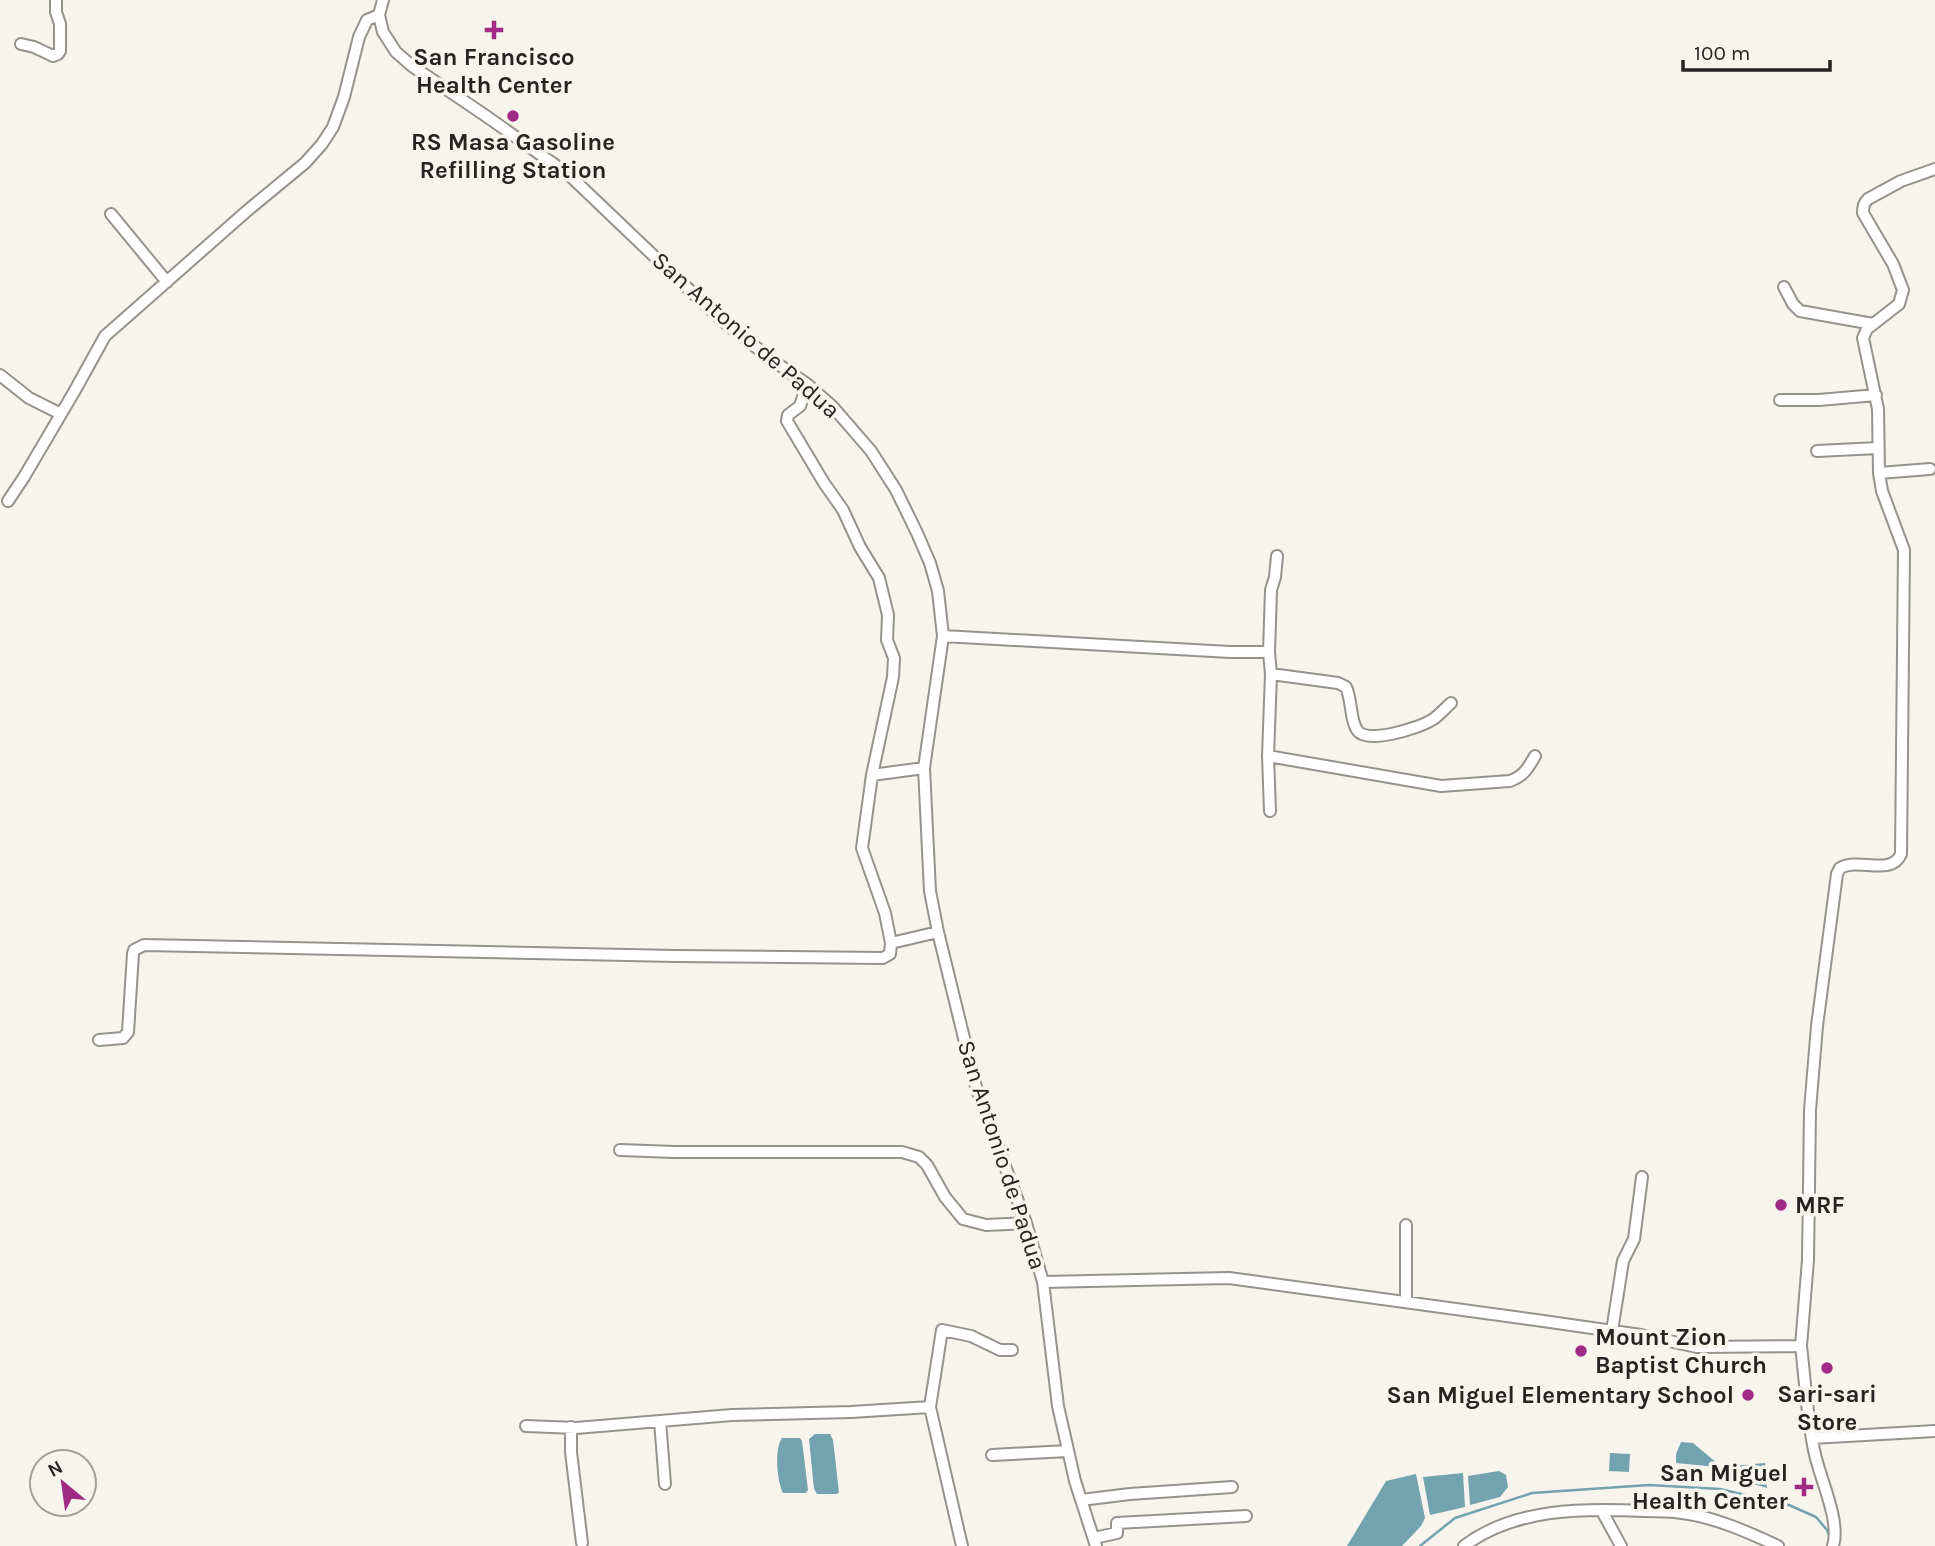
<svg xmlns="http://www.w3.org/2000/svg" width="1935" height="1546" font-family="Karla,sans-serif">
<rect width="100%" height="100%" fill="#f7f3ed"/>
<path fill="#73a3ae" d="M 815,1434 L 830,1434 L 833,1440 L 839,1492 L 837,1494 L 817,1494 L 814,1489 L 809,1439 Z
M 782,1438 L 800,1438 L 802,1441 L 808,1490 L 806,1493 L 783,1493 C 777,1482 774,1449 782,1438 Z
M 1681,1442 L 1693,1443 L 1718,1464 L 1717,1467 L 1676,1463 L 1676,1454 Z
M 1610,1453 L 1630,1454 L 1629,1472 L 1609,1471 Z
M 1765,1463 L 1767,1488 L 1732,1478 L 1733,1466 Z
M 1499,1471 L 1506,1475 L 1508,1487 L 1500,1497 L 1470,1505 L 1468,1476 Z
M 1463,1473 L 1465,1507 L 1430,1515 L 1423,1477 Z
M 1416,1474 L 1425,1518 L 1421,1526 L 1402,1546 L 1347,1546 L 1386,1481 Z"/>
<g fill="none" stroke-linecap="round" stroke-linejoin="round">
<path stroke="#73a3ae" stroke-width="2.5" d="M 1420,1546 L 1455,1518 L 1532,1493 L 1649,1485 L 1720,1489 L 1789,1505 L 1816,1517 L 1827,1530 L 1830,1537"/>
<g stroke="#96928d" stroke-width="14">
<path id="minor" d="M 383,0 L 379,15 L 383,32 L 396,52 L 412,66 L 486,116 L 568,174 L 701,301 L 730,327 L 775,362 L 807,384 L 833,407 L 871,451 L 896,490 L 917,533 L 930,563 L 938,591 L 943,636 L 924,768 L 930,891 L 938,932 L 976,1087 L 1026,1223 L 1043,1282 L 1058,1406 L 1075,1481 L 1096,1546
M 21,44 L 34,47 L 53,56 L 58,54 L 60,51 L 60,24 L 56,12 L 56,0
M 111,214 L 167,282
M 1784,287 L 1793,304 L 1800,311 L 1873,324
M 0,375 L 29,398 L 61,414
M 807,384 L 800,406 L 788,415 L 787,421 L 824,483 L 843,510 L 860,547 L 879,578 L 888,615 L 887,640 L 894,658 L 893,677 L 872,775
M 1780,400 L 1819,400 L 1876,395
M 1817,451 L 1878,448
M 1879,473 L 1930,469
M 8,501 L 24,477 L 74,392 L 105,336 L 248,210 L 305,163 L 322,144 L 333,127 L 344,97 L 359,37 L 367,20 L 379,15
M 943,636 L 1230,652 L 1269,652 L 1271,674 L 1338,683 L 1346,687 C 1352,700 1350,720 1357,730 C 1366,745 1418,728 1430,721 C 1438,717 1444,709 1451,703
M 1269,652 L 1271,590 L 1275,577 L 1277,556
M 1271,674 L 1268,756 L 1441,786 L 1510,781 C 1524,776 1528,768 1535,756
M 1268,756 L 1270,811
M 924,768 L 872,775 L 862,848 L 885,913 L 891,943 L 938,932
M 99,1040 L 123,1038 L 128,1032 L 133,954 L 134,950 L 144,945 L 675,956 L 883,958 L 890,954 L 891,943
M 620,1150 L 674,1152 L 902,1152 L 919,1157 L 927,1165 L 945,1197 L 963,1219 L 986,1225 L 1026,1223
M 1406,1225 L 1406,1301
M 1043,1282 L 1229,1278 L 1536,1320 L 1641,1335 L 1697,1347 L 1801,1346 C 1805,1380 1807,1416 1814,1450 C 1819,1477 1841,1520 1833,1546
M 1612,1331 L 1623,1261 L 1634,1239 L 1642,1177
M 1801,1346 L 1808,1260 L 1810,1110 L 1817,1026 L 1837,874 L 1840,868 C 1859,857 1891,877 1901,854 L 1904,550 L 1882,491 L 1879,473 L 1878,409 L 1863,338 L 1867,329 L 1899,304 L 1903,290 L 1893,264 L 1863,213 C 1863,206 1864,203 1868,199 L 1901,181 L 1935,169
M 930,1407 L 942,1330 L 971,1336 L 1000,1350 L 1012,1350
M 660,1421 L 665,1484
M 526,1426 L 576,1428 L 732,1415 L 851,1412 L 930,1407 L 962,1546
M 571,1427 L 571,1452 L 582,1543
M 1812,1438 L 1935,1431
M 992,1455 L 1068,1451
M 1081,1500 L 1130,1494 L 1232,1487
M 1603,1513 L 1621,1546
M 1094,1538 L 1117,1533 L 1117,1523 L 1246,1516
M 1464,1546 C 1514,1508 1584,1508 1644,1511 C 1656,1511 1669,1511 1682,1513 C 1714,1517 1748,1532 1778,1546"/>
</g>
<use href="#minor" stroke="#fff" stroke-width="10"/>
</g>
<g fill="#a02b84" stroke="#f7f3ed" stroke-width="2.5">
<path d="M490.5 19.5h7v7h7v7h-7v7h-7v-7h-7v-7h7z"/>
<circle cx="513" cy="116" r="7"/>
<circle cx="1781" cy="1205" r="7"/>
<circle cx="1581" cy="1351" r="7"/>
<circle cx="1827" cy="1368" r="7"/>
<circle cx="1748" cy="1395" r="7"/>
<path d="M1800.5 1476.5h7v7h7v7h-7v7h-7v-7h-7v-7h7z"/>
</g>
<g text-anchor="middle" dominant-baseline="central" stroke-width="7" stroke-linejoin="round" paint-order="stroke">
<g font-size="24" font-weight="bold" fill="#252422" stroke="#f7f3ed">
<text x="494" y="57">San Francisco<tspan x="494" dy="28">Health Center</tspan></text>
<text x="513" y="142">RS Masa Gasoline<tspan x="513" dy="28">Refilling Station</tspan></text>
<text x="1795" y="1205" text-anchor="start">MRF</text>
<text x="1595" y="1337" text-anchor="start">Mount Zion<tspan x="1595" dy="28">Baptist Church</tspan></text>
<text x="1827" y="1394">Sari-sari<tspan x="1827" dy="28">Store</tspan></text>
<text x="1734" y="1395" text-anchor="end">San Miguel Elementary School</text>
<text x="1788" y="1473" text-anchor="end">San Miguel<tspan x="1788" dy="28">Health Center</tspan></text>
</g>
<g font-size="24" fill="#252422" stroke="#f7f3ed">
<text transform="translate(746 335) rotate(41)">San Antonio de Padua</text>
<text transform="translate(1002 1155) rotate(72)">San Antonio de Padua</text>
</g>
</g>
<g transform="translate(63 1483) rotate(331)"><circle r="33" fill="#f7f3ed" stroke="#a3a09c" stroke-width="2"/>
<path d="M0-5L12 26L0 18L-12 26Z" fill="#a02b84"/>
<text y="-10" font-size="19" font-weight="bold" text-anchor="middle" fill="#252422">N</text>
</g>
<path d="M1683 60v10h147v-10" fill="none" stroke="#252422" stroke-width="3.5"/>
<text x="1694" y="60" font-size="21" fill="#252422" stroke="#f7f3ed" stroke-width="5" paint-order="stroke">100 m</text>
</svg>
